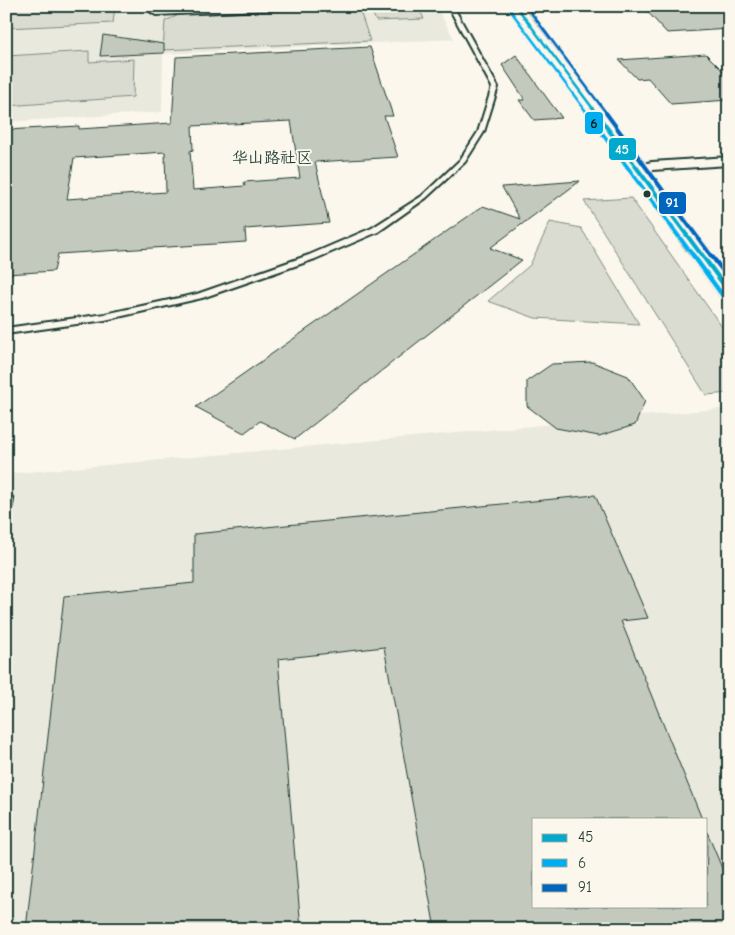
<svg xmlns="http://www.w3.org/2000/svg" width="735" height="935" font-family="'Comic Neue','LXGW WenKai TC',sans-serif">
<rect width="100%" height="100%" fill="#fbf7ec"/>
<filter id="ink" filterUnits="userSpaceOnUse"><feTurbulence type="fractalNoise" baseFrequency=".02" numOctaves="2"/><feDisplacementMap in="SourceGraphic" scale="10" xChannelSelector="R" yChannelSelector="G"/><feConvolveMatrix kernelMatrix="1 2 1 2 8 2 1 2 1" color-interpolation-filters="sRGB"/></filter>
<g filter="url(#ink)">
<path fill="#eae9de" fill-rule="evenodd" d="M 6,6 L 436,6 L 454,39 L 163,54 L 162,112 L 6,122 Z
M 729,408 L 729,929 L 6,929 L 6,474 ZM 534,819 L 706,819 L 706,906 L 534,906 Z"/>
<path fill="#dbdcd1" stroke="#7d8c82" d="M 30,6 L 115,6 L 113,23 L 6,28 L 6,7 Z
M 418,6 L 424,19 L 376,21 L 370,7 Z
M 359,8 L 370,41 L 163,50 L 165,21 L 179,15 Z
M 89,51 L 89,62 L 134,59 L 133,97 L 6,106 L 6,56 Z
M 631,198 L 729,337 L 729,393 L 706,395 L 584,201 Z
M 550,222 L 581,228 L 639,324 L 535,318 L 488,301 L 530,265 Z"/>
<path fill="#c4c9be" stroke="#1f3d34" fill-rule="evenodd" d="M 710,6 L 729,6 L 729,29 L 667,33 L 645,9 Z
M 103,35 L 164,44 L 164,53 L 100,56 Z
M 370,47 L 393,116 L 384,116 L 398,157 L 315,162 L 329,223 L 245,229 L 246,242 L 58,254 L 54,271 L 6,274 L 6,130 L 79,126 L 79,129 L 172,123 L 176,57 ZM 291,121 L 300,178 L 244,182 L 245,186 L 193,190 L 190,151 L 193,150 L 192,126 ZM 165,152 L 166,192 L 67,199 L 74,158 Z
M 706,54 L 729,77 L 729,100 L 671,104 L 648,78 L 637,79 L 619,60 Z
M 516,55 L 549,101 L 562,118 L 534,120 L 519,100 L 525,100 L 502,65 Z
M 580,181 L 490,248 L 522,260 L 295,439 L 260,421 L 244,433 L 196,407 L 483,206 L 520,219 L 502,187 Z
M 592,362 L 628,376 L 645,401 L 635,425 L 599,436 L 556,428 L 527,406 L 527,381 L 552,364 Z
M 595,495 L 648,618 L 621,621 L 702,819 L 534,819 L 534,906 L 706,906 L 707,832 L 729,885 L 729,929 L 435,929 L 384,647 L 278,659 L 301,929 L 26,929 L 64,596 L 194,583 L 194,534 Z"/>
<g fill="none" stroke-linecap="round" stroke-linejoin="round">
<g stroke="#1f3d34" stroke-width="4">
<path id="service" d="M 448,6 L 453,6 L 498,87 L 484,132 L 465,162 L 426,198 L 378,232 L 315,259 L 202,298 L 105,320 L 6,334 L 6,328 L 105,314 L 197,294 L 309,255 L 372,228 L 422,196 L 460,160 L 478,132 L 492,87 Z
M 6,496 L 12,497 L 13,500 L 11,510 L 6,514 Z"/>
</g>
<g stroke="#1f3d34" stroke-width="4">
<path id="minor" d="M 209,6 L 286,6 L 281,9 L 156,15 L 151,12 L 156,9 Z
M 729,157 L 729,165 L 652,170 L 647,169 L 645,166 L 647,163 L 652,162 Z"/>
</g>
<g stroke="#1f3d34" stroke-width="3">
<path id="primary" d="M 509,6 L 523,6 L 729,277 L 729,299 L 721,297 Z"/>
</g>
<use href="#service" fill="#fbf7ec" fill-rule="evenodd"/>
<use href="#minor" fill="#fbf7ec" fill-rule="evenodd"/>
<use href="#primary" fill="#fbf7ec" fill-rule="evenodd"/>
<g stroke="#fbf7ec" stroke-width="4.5">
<path id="bus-1-far2" d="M 516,6 L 597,114"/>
</g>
<g stroke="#fbf7ec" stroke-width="6">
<path id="bus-1-far1" d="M 596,113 L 703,257"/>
</g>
<g stroke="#fbf7ec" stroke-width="8">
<path id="bus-1" d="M 702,255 L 729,292"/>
</g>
<g stroke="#fbf7ec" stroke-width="4.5">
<path id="bus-2-far2" d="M 510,10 L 588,114"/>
</g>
<g stroke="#fbf7ec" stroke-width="6">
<path id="bus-2-far1" d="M 587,113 L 694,257"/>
</g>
<g stroke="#fbf7ec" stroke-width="8">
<path id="bus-2" d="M 693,255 L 723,296"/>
</g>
<g stroke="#fbf7ec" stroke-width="4.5">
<path id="bus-3-far2" d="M 526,6 L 607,114"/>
</g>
<g stroke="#fbf7ec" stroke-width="6">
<path id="bus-3-far1" d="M 606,113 L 712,257"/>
</g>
<g stroke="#fbf7ec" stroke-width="8">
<path id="bus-3" d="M 711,255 L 729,279"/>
</g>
<use href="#bus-1-far2" stroke="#00a9ce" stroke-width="2.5"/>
<use href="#bus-1-far1" stroke="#00a9ce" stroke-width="4"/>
<use href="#bus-1" stroke="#00a9ce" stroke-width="4.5"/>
<use href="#bus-2-far2" stroke="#00aeef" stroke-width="2.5"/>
<use href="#bus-2-far1" stroke="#00aeef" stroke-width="4"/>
<use href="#bus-2" stroke="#00aeef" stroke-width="4.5"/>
<use href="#bus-3-far2" stroke="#0065bd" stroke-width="2.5"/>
<use href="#bus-3-far1" stroke="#0065bd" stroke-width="4"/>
<use href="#bus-3" stroke="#0065bd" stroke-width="4.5"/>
</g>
</g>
<circle fill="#1f3d34" stroke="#fbf7ec" stroke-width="2" cx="647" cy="194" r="4.5"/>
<g text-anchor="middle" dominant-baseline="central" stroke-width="4" stroke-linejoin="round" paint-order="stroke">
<g font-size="16" fill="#1f3d34" stroke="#fbf7ec">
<text x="272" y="158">华山路社区</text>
</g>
</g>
<g stroke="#fbf7ec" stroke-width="2">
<rect x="584" y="111" width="20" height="24" rx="5" fill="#00aeef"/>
<rect x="608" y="137" width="29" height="24" rx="5" fill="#00a9ce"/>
<rect x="658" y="191" width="29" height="24" rx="5" fill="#0065bd"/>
</g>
<g font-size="14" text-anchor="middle" font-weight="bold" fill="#fff">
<text x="622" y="154">45</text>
<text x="672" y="207">91</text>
</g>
<g font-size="14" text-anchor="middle" font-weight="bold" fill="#111">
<text x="594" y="128">6</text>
</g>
<rect width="735" height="935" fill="none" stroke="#fbf7ec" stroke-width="25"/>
<rect x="12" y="12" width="710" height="910" fill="none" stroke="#1f3d34" stroke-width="2" filter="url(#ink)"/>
<rect x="532" y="818" width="175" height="90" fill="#fbf7ec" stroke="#a3ada2"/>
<rect x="542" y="834" width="25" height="8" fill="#00a9ce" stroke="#a3ada2"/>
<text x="578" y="842" font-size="15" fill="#1f3d34">45</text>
<rect x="542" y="859" width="25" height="8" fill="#00aeef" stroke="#a3ada2"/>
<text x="578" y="868" font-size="15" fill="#1f3d34">6</text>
<rect x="542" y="884" width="25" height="8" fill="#0065bd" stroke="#a3ada2"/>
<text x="578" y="892" font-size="15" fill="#1f3d34">91</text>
</svg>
